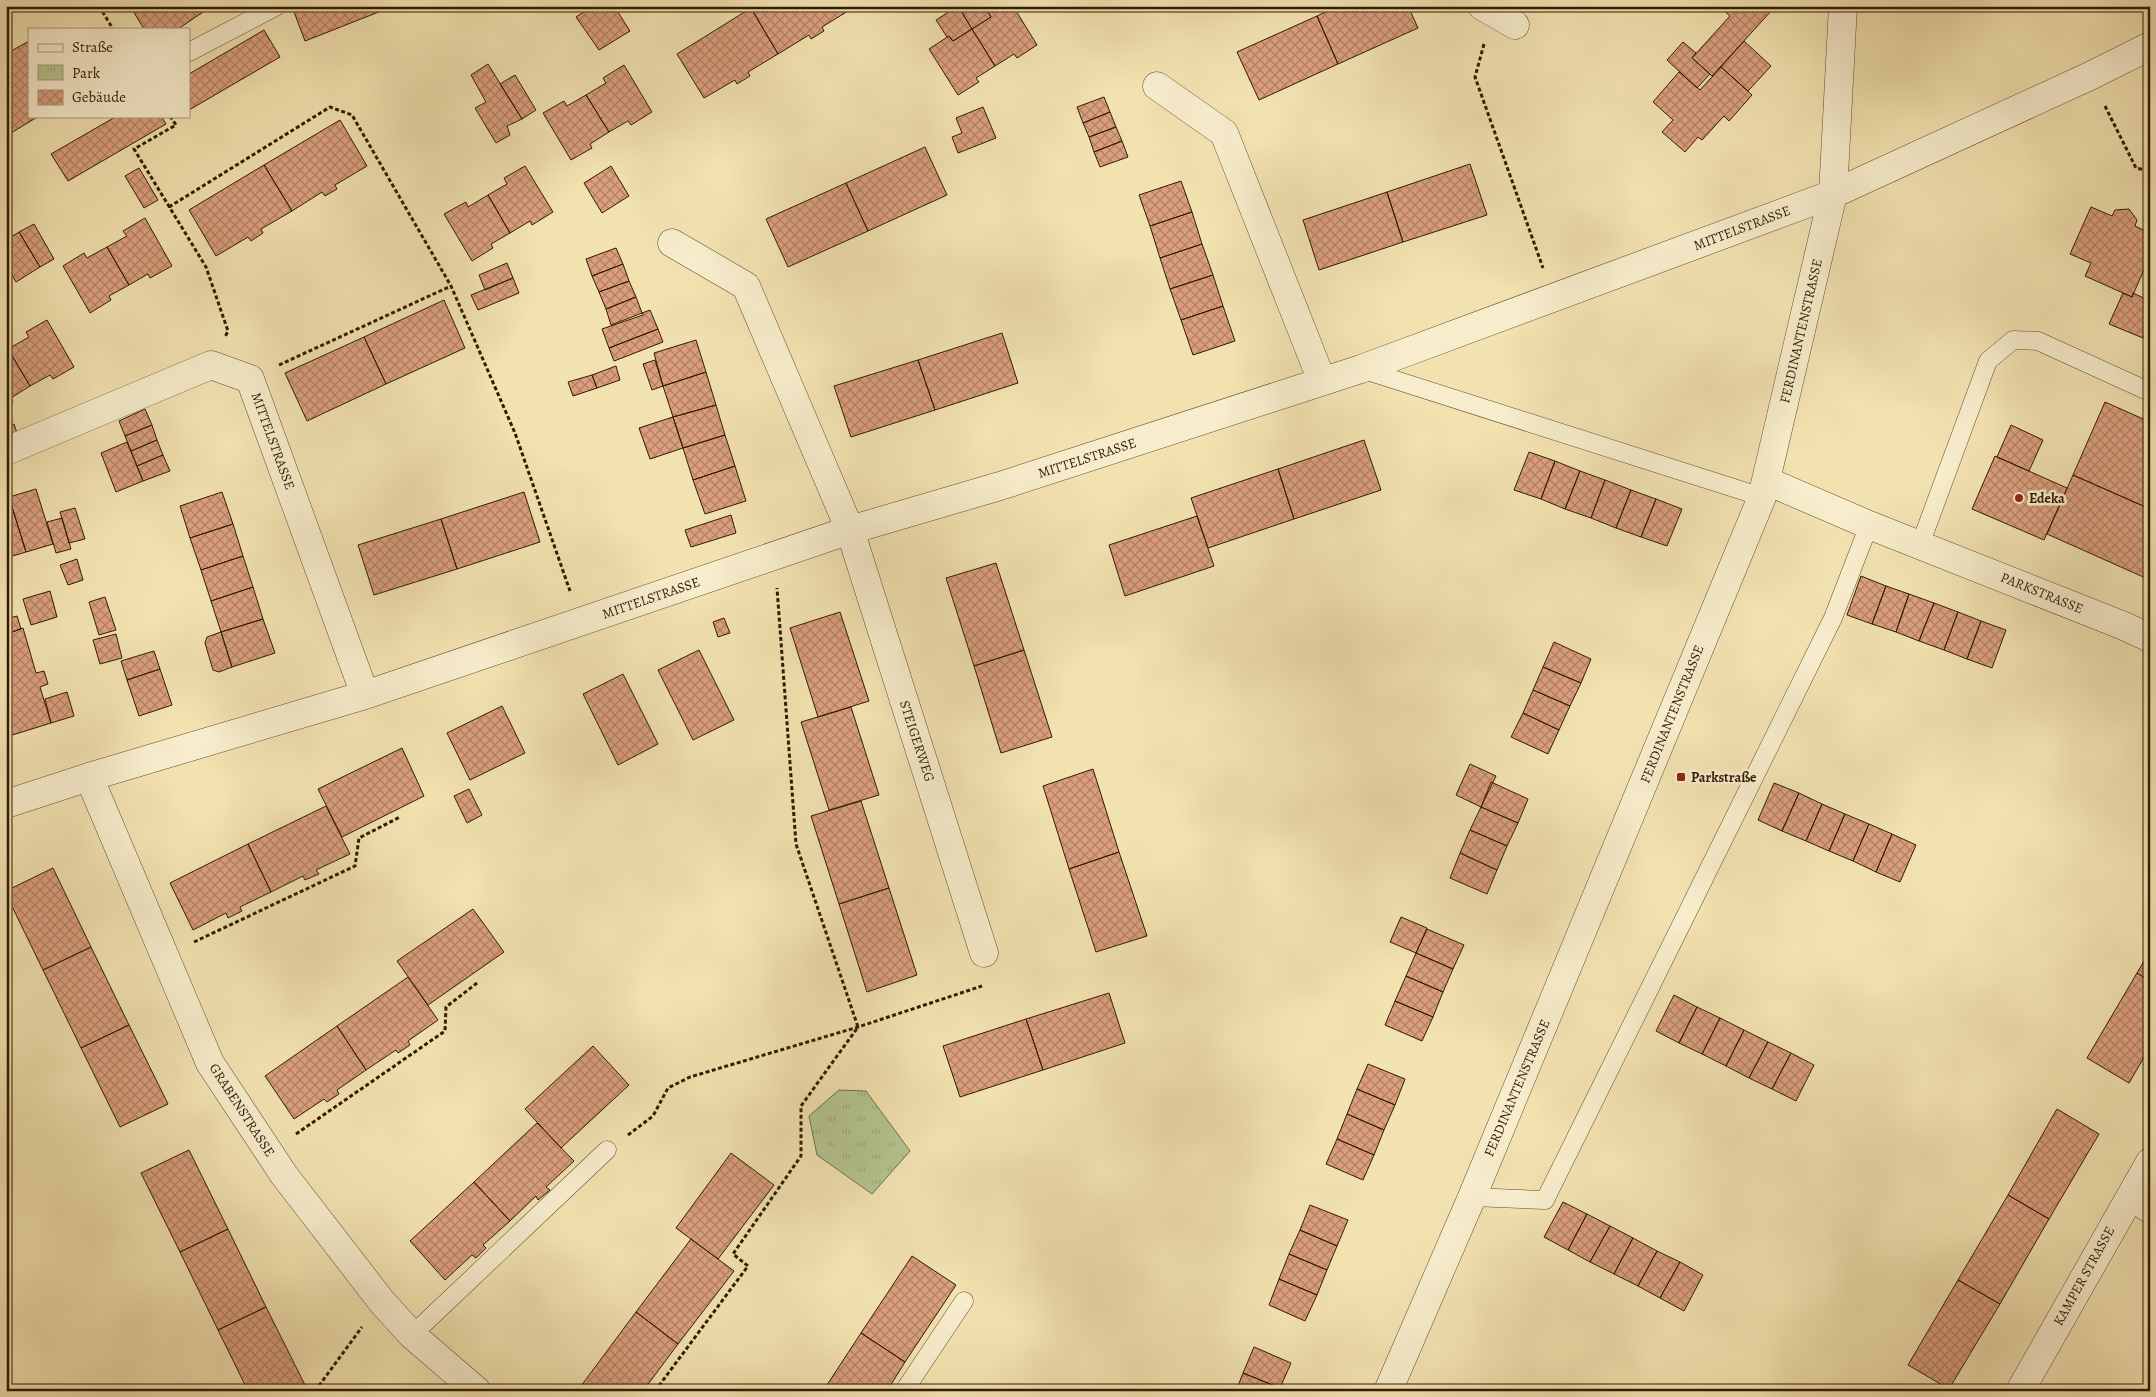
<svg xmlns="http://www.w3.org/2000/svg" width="2156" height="1397" font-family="Alegreya,serif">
<defs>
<pattern id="park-tufts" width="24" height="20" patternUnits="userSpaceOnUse" patternTransform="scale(1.25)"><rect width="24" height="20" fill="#b4c490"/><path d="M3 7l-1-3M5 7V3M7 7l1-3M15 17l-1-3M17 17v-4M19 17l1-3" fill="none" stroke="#9ba87b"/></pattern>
<pattern id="building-cross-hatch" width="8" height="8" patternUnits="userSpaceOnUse" patternTransform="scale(1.25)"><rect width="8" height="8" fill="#db9f7e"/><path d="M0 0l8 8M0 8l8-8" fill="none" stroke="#b28165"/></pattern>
</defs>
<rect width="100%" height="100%" fill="#f2e2b0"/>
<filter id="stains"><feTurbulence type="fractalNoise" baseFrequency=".004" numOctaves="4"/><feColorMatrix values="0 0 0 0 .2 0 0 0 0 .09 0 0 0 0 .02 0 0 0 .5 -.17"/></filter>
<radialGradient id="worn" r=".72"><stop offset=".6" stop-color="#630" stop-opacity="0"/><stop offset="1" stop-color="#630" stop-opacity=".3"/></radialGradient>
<path fill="url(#park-tufts)" stroke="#727049" d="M 839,1090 L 866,1091 L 910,1151 L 872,1194 L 817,1155 L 809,1116 Z"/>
<path fill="url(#building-cross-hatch)" stroke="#301b02" d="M 130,6 L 212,6 L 178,29 L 144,29 Z
M 308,6 L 394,6 L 305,41 L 294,12 Z
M 593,6 L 614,6 L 630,31 L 599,50 L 576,17 Z
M 754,6 L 852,6 L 853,8 L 822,27 L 824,31 L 811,39 L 809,35 L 778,54 L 751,8 Z
M 958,6 L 972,29 L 953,41 L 949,36 L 947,37 L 936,20 Z
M 958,6 L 997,6 L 988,12 L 991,17 L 972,29 Z
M 997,6 L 1013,6 L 1037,45 L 1017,58 L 1014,54 L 995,66 L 972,29 L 991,17 L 988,12 Z
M 1338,6 L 1408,6 L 1418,28 L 1338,64 L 1317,16 Z
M 1719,6 L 1767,6 L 1772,10 L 1712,76 L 1692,58 L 1730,16 Z
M 751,8 L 778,54 L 748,72 L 750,76 L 737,84 L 735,80 L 704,98 L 677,54 Z
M 1317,16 L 1338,64 L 1259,100 L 1237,52 Z
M 972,29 L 995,66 L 976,78 L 979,82 L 958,95 L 929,49 L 949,36 L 953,41 Z
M 264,30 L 280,57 L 189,110 L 189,74 Z
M 29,41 L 29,116 L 39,116 L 6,136 L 6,54 Z
M 1744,41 L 1771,66 L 1748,91 L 1721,67 Z
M 1683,42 L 1696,53 L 1692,58 L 1710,74 L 1697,88 L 1667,60 Z
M 488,64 L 522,119 L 507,126 L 510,135 L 496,143 L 475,108 L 486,102 L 471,75 Z
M 624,65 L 652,112 L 631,125 L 628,121 L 609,132 L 586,95 L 606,83 L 603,78 Z
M 1721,67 L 1752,95 L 1729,121 L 1724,116 L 1702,140 L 1698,137 L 1685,152 L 1662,132 L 1673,120 L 1653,102 L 1679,72 L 1700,90 Z
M 515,75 L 536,110 L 522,119 L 500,84 Z
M 586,95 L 609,132 L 590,144 L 592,148 L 571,160 L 543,113 L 564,101 L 567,106 Z
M 1104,97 L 1110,112 L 1083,123 L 1077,107 Z
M 983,107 L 996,138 L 958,153 L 952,137 L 962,133 L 956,118 Z
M 1110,112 L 1116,127 L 1089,137 L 1083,123 Z
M 117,116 L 161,116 L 166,124 L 68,181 L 51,154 Z
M 340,120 L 367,166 L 335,185 L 337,189 L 325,196 L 322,192 L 292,211 L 264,165 Z
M 1116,127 L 1122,141 L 1094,152 L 1089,137 Z
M 1122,141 L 1128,157 L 1100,167 L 1094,152 Z
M 925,147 L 947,195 L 868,231 L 846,183 Z
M 1470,164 L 1487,215 L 1403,242 L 1387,192 Z
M 264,165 L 292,211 L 261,229 L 263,233 L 251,241 L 248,237 L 216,256 L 189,210 Z
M 525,166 L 553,212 L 532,225 L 530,221 L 510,233 L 488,195 L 507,184 L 504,178 Z
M 611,166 L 629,196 L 602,213 L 584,183 Z
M 139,168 L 158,200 L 144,208 L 125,176 Z
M 1181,181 L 1192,212 L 1150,226 L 1139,195 Z
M 846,183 L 868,231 L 788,267 L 766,219 Z
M 1387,192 L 1403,242 L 1319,270 L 1303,220 Z
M 488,195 L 510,233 L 491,244 L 493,248 L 472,261 L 444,214 L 466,202 L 468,207 Z
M 2091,207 L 2112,216 L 2115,210 L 2129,209 L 2137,220 L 2135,226 L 2150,233 L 2150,256 L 2132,297 L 2085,276 L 2091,263 L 2070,254 Z
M 1192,212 L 1202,244 L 1160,258 L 1150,226 Z
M 145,218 L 172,266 L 150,278 L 148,274 L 129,285 L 107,247 L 127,236 L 123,231 Z
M 34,224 L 54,259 L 40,267 L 19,232 Z
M 19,232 L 40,267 L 16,282 L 6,265 L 6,240 Z
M 1202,244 L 1213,275 L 1170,289 L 1160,258 Z
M 107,247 L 129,285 L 109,296 L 111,300 L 90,313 L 63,266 L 84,253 L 87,258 Z
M 616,248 L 623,264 L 592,276 L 586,259 Z
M 507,263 L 513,278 L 485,290 L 479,275 Z
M 623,264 L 629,281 L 599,292 L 592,276 Z
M 1213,275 L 1223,306 L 1181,320 L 1170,289 Z
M 513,278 L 519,293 L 478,310 L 471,295 Z
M 629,281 L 636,297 L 606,309 L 599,292 Z
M 2123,293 L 2132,297 L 2133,293 L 2150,301 L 2150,322 L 2143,338 L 2109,324 Z
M 636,297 L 642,313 L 611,325 L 606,309 Z
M 444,300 L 465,348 L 386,384 L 364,337 Z
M 1223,306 L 1235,341 L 1193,355 L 1181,320 Z
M 650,310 L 658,329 L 609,348 L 602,329 L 643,315 L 642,313 Z
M 47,320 L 74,367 L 53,379 L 50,375 L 30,386 L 8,349 L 29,337 L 26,332 Z
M 658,329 L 663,342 L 614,361 L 609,348 Z
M 1002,333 L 1018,383 L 935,410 L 918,360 Z
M 364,337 L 386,384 L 307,421 L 285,373 Z
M 696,340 L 706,372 L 663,386 L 654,353 Z
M 8,349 L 30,386 L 11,398 L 13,402 L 6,406 L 6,350 Z
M 655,360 L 663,386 L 652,390 L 643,364 Z
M 918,360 L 935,410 L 851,437 L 834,386 Z
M 616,366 L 620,380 L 597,388 L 592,375 Z
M 706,372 L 716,405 L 673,417 L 663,386 Z
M 592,375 L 597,388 L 573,396 L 568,382 Z
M 2105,402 L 2150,422 L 2150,509 L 2073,475 Z
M 716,405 L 725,435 L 683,448 L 673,417 Z
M 145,409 L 152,425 L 125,436 L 119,421 Z
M 673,417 L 683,448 L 650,459 L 639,428 Z
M 14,424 L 20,442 L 6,448 L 6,427 Z
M 152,425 L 157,440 L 131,451 L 125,436 Z
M 2011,425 L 2043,440 L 2029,471 L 1997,457 Z
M 725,435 L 735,466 L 693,480 L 683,448 Z
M 157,440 L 163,455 L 137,466 L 131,451 Z
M 1364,440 L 1381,490 L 1294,519 L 1278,469 Z
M 127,442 L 143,481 L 116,492 L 101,453 Z
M 1529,452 L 1555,461 L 1541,499 L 1514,490 Z
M 163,455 L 170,471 L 143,481 L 137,466 Z
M 1995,456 L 2067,488 L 2044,540 L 1972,509 Z
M 1555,461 L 1580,471 L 1565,509 L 1541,499 Z
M 735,466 L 746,501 L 705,514 L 693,480 Z
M 1278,469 L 1294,519 L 1208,548 L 1191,498 Z
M 1580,471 L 1605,480 L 1591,518 L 1565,509 Z
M 2073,475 L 2150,509 L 2150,580 L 2047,534 Z
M 1605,480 L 1631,490 L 1616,528 L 1591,518 Z
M 36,489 L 53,544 L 26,552 L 9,497 Z
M 1631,490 L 1656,499 L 1641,537 L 1616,528 Z
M 222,492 L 233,524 L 190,538 L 180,506 Z
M 524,492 L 540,542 L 457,569 L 441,519 Z
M 9,497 L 26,552 L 6,558 L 6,498 Z
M 1656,499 L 1682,509 L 1667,546 L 1641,537 Z
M 75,508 L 85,539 L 69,543 L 60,512 Z
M 731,515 L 736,533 L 691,547 L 685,530 Z
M 1197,516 L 1214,566 L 1125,596 L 1109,545 Z
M 62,518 L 71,549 L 56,553 L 47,522 Z
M 441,519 L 457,569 L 374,595 L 358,545 Z
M 233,524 L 243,556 L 201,570 L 190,538 Z
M 243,556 L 253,587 L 211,601 L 201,570 Z
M 77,559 L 83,580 L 68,585 L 60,565 Z
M 996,563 L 1024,650 L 974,666 L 946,578 Z
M 1861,576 L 1886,586 L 1872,624 L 1847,615 Z
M 1886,586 L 1909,594 L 1896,632 L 1872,624 Z
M 253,587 L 263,619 L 221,632 L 211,601 Z
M 50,591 L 57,617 L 31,625 L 23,599 Z
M 1909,594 L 1934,603 L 1919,641 L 1896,632 Z
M 105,597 L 116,630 L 99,635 L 89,602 Z
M 1934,603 L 1958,612 L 1944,650 L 1919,641 Z
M 840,612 L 869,701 L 818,717 L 790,628 Z
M 1958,612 L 1981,621 L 1967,659 L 1944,650 Z
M 17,616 L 21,629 L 6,634 L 6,619 Z
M 724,618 L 730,633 L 718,637 L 713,622 Z
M 263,619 L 275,653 L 232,667 L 221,632 Z
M 1981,621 L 2006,630 L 1992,668 L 1967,659 Z
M 23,628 L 36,673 L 44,671 L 48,684 L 40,687 L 51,723 L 6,737 L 6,634 Z
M 221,632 L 232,667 L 219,672 L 213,670 L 205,643 L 207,637 Z
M 116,634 L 122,658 L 100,664 L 93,640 Z
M 1554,642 L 1591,659 L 1581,683 L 1543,667 Z
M 699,650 L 734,720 L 693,740 L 658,670 Z
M 1024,650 L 1052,737 L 1001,753 L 974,666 Z
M 154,651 L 160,669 L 127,680 L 121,661 Z
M 1543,667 L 1581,683 L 1570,706 L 1533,690 Z
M 160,669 L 172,705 L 139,716 L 127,680 Z
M 623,674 L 658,744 L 618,765 L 583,694 Z
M 1533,690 L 1570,706 L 1559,730 L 1523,713 Z
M 67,692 L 74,716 L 51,723 L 45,699 Z
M 502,706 L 525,753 L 470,780 L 447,733 Z
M 851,707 L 879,795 L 829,810 L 801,722 Z
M 1523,713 L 1559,730 L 1548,754 L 1511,737 Z
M 402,748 L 424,796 L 342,837 L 318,789 Z
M 1470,764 L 1496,776 L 1481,807 L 1456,795 Z
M 1093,769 L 1119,852 L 1069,869 L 1043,786 Z
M 1491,782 L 1528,799 L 1518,823 L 1481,807 Z
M 1774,783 L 1799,793 L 1782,831 L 1758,820 Z
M 469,789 L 482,815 L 467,823 L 454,796 Z
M 1799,793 L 1822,804 L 1806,841 L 1782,831 Z
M 861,801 L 889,888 L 839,904 L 811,816 Z
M 1822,804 L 1845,814 L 1829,851 L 1806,841 Z
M 326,806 L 350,854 L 316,870 L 319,874 L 305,880 L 303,876 L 271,892 L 248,844 Z
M 1481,807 L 1518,823 L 1507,846 L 1470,830 Z
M 1845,814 L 1869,824 L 1853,861 L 1829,851 Z
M 1869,824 L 1892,834 L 1876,872 L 1853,861 Z
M 1470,830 L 1507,846 L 1497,870 L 1460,853 Z
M 1892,834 L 1916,845 L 1900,882 L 1876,872 Z
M 248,844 L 271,892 L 240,907 L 242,911 L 228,918 L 226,913 L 193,930 L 170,883 Z
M 1119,852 L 1147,936 L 1096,952 L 1069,869 Z
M 1460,853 L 1497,870 L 1487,894 L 1450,878 Z
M 53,868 L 91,947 L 43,970 L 6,894 L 6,891 Z
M 889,888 L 917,975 L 867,992 L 839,904 Z
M 473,909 L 504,952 L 428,1005 L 397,961 Z
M 1401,917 L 1427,928 L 1416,953 L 1390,942 Z
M 1427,929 L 1464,945 L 1453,969 L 1416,953 Z
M 91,947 L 129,1025 L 81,1048 L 43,970 Z
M 2150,951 L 2150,981 L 2137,973 Z
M 1416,953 L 1453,969 L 1443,992 L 1406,976 Z
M 2137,973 L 2150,981 L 2150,1047 L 2129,1083 L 2087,1058 Z
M 1406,976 L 1443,992 L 1433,1017 L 1395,1001 Z
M 408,977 L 438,1020 L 408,1041 L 410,1045 L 398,1053 L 396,1050 L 366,1070 L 337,1026 Z
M 1109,993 L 1125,1043 L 1043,1070 L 1026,1019 Z
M 1674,995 L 1697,1007 L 1679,1043 L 1656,1031 Z
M 1395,1001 L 1433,1017 L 1422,1041 L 1385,1025 Z
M 1697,1007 L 1720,1018 L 1702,1054 L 1679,1043 Z
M 1720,1018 L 1744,1030 L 1726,1066 L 1702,1054 Z
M 1026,1019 L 1043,1070 L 960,1097 L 943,1046 Z
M 129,1025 L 168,1104 L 120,1127 L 81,1048 Z
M 337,1026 L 366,1070 L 337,1090 L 339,1094 L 327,1102 L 324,1099 L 294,1119 L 265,1076 Z
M 1744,1030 L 1768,1042 L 1749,1078 L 1726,1066 Z
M 1768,1042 L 1791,1053 L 1772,1089 L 1749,1078 Z
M 593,1046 L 629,1085 L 561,1148 L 525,1109 Z
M 1791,1053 L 1814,1065 L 1796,1101 L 1772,1089 Z
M 1368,1064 L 1405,1079 L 1395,1105 L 1357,1089 Z
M 1357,1089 L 1395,1105 L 1384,1130 L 1347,1114 Z
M 2057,1109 L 2099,1134 L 2049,1219 L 2008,1195 Z
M 1347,1114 L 1384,1130 L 1374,1155 L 1337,1139 Z
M 537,1123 L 574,1161 L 546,1187 L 550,1190 L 538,1200 L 536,1196 L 510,1221 L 474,1182 Z
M 1337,1139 L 1374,1155 L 1363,1180 L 1326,1164 Z
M 189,1150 L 228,1229 L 180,1252 L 141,1173 Z
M 731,1153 L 774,1185 L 718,1259 L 676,1228 Z
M 474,1182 L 510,1221 L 483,1245 L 486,1248 L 476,1258 L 472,1255 L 445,1280 L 410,1241 Z
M 2008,1195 L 2049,1219 L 2000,1304 L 1958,1280 Z
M 1563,1202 L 1587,1214 L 1568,1250 L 1544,1237 Z
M 1310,1205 L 1348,1220 L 1337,1246 L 1300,1230 Z
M 1587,1214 L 1610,1226 L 1590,1262 L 1568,1250 Z
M 1610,1226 L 1633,1238 L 1614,1274 L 1590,1262 Z
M 228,1229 L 266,1307 L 218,1330 L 180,1252 Z
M 1300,1230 L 1337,1246 L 1327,1270 L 1289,1254 Z
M 1633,1238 L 1657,1251 L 1638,1286 L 1614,1274 Z
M 691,1239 L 734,1271 L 678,1344 L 636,1312 Z
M 1657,1251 L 1680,1262 L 1660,1298 L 1638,1286 Z
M 1289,1254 L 1327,1270 L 1317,1295 L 1279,1279 Z
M 912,1256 L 956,1285 L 905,1362 L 861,1333 Z
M 1680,1262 L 1703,1275 L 1684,1311 L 1660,1298 Z
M 1279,1279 L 1317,1295 L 1305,1321 L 1269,1305 Z
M 1958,1280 L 2000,1304 L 1949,1389 L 1908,1365 Z
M 266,1307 L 305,1385 L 294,1391 L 248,1391 L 218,1330 Z
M 636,1312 L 678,1344 L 643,1391 L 587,1391 L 581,1386 Z
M 861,1333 L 905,1362 L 887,1391 L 823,1391 Z
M 1254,1347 L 1291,1363 L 1280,1388 L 1243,1373 Z
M 1243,1373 L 1280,1388 L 1279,1391 L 1236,1391 Z"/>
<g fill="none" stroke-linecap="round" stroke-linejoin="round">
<g stroke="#604d2e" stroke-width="19">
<path id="service" d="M 189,52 L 277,6
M 1361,369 L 1762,497
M 1920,545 L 1988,361 L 2013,340 L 2038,341 L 2150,392
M 1472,1197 L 1545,1200 L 1833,618 L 1869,525
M 2127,1200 L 2150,1215
M 412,1335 L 607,1150
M 904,1391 L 964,1301"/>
</g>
<g stroke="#604d2e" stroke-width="29">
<path id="minor" d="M 1482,6 L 1515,25
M 1157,86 L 1224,133 L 1322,381
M 672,243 L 746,286 L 850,530 L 984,953
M 6,451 L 211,365 L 250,379 L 365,695
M 1767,481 L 1869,525 L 2124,626 L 2150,638
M 89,777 L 210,1063 L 284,1175 L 382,1302 L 412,1335 L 477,1391
M 6,804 L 89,777 L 365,695 L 850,530 L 1000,486 L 1361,369 L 1833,194 L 1843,6
M 2020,1391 L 2150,1162"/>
</g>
<g stroke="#604d2e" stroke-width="29">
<path id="tertiary" d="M 1388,1391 L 1472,1197 L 1762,497 L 1833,194 L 2090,76 L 2150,46"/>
</g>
<path stroke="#301b02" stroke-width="3" stroke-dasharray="4 2.5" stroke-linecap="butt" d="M 99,6 L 113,29
M 1484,44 L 1475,77 L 1543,268
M 2105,106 L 2136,168 L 2150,171
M 170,116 L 176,125 L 134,149 L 206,267 L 228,331 L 225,337
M 169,207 L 330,107 L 352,115 L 451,286 L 515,433 L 570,591
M 279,365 L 451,286
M 194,942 L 355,866 L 359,838 L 400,817
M 296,1134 L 445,1031 L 446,1007 L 477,983
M 628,1135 L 653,1116 L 668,1088 L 690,1077 L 858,1027 L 982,986
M 315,1391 L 362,1327
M 655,1391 L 748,1266 L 733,1254 L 801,1156 L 801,1106 L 858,1027 L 796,844 L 777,588"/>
<use href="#service" stroke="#f7eccc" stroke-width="18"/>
<use href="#minor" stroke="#f7eccc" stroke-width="28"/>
<use href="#tertiary" stroke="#f7eccc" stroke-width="28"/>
</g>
<g fill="#8f2418" stroke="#f7eccc" stroke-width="2">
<circle cx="2019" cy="498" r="5"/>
<rect x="1676" y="772" width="10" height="10" rx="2.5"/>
</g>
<g text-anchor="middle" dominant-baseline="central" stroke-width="5" stroke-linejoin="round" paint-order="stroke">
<g font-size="14" fill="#301b02" stroke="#f7eccc">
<text transform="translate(1742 228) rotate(-21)">MITTELSTRASSE</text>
<text transform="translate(1801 331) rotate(-77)">FERDINANTENSTRASSE</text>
<text transform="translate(273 441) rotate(70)">MITTELSTRASSE</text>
<text transform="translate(1087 458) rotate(-18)">MITTELSTRASSE</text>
<text transform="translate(2042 593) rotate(22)">PARKSTRASSE</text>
<text transform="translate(651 598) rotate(-19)">MITTELSTRASSE</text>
<text transform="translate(1672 714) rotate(-68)">FERDINANTENSTRASSE</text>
<text transform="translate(917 741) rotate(72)">STEIGERWEG</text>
<text transform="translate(1517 1088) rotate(-67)">FERDINANTENSTRASSE</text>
<text transform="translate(242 1110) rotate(57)">GRABENSTRASSE</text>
<text transform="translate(2084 1276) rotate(-61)">KAMPER STRASSE</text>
</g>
<g font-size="14" font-weight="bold" fill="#301b02" stroke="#f7eccc" text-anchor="start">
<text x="2029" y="498">Edeka</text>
<text x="1691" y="777">Parkstraße</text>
</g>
</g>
<rect width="2156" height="1397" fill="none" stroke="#f2e2b0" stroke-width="25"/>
<rect x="8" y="8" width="2141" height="1382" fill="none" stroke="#301b02" stroke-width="2.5"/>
<rect x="12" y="12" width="2131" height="1372" fill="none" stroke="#301b02"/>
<rect x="28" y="28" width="162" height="90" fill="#f7eccc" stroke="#a7987b"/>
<rect x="38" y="44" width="25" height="8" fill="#f7eccc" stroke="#a7987b"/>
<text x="72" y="52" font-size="15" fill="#301b02">Straße</text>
<rect x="38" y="65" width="25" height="15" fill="url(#park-tufts)" stroke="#a7987b"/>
<text x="72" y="78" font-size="15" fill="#301b02">Park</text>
<rect x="38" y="90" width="25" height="15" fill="url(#building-cross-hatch)" stroke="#a7987b"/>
<text x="72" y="102" font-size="15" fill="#301b02">Gebäude</text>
<rect width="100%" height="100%" filter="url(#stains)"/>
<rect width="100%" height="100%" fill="url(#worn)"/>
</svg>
